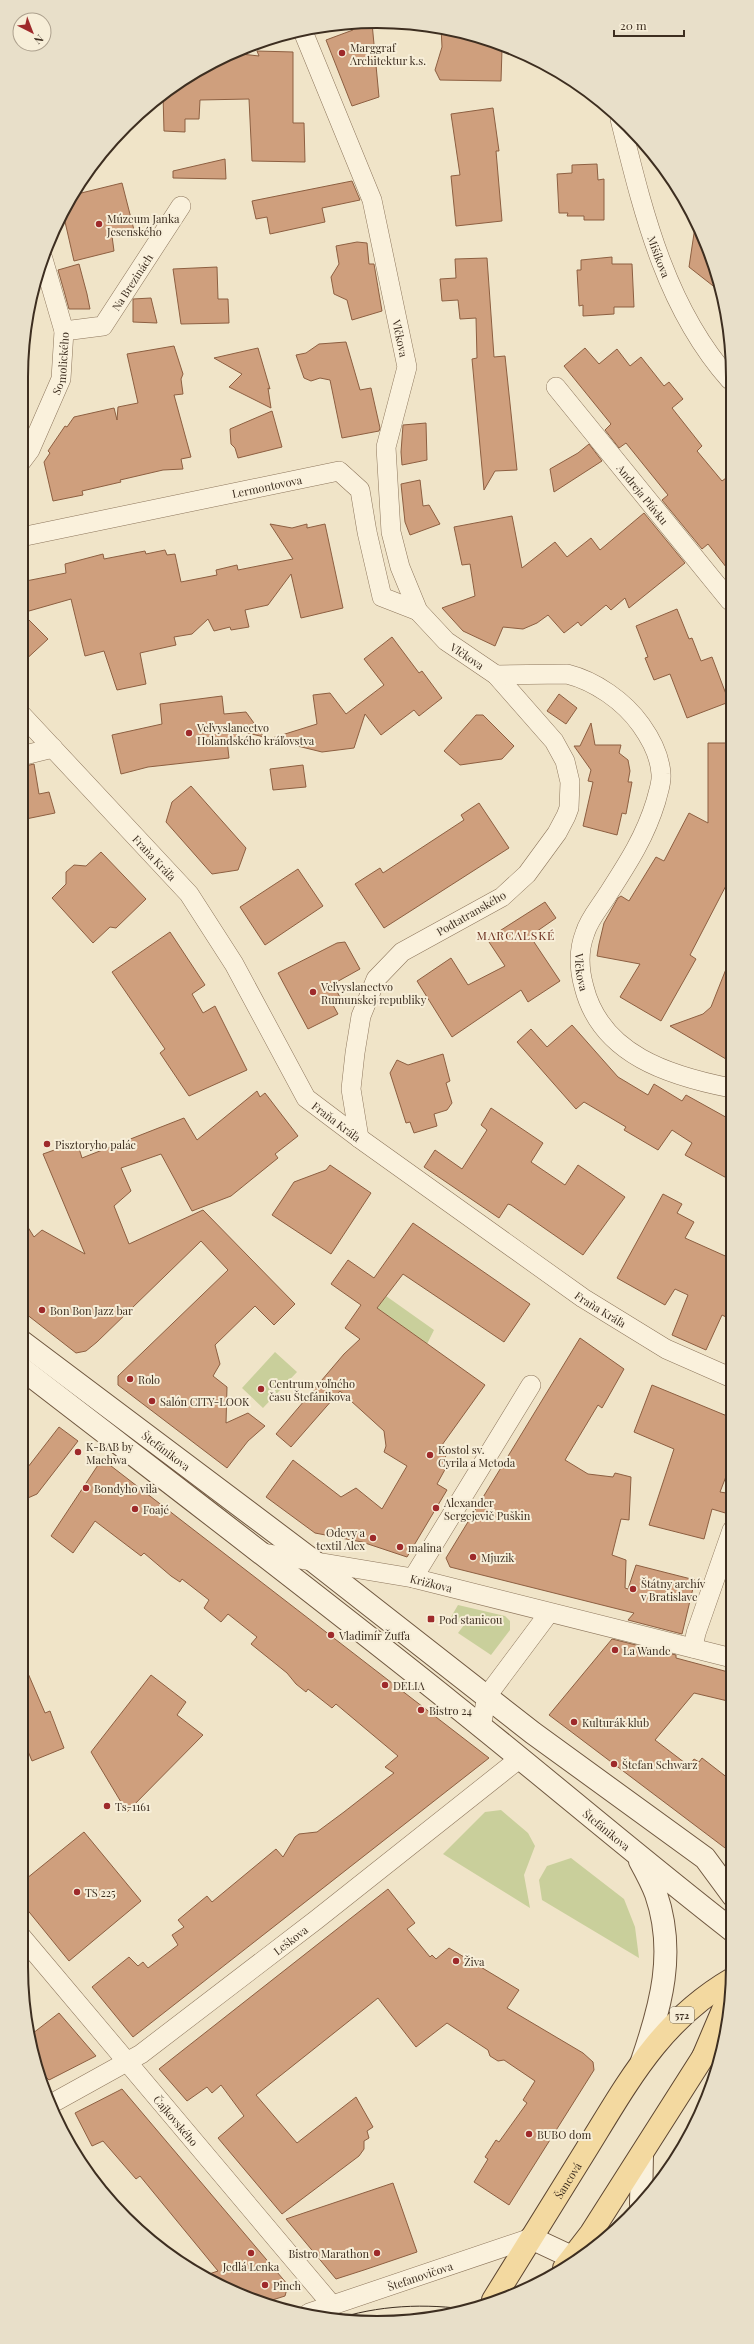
<svg xmlns="http://www.w3.org/2000/svg" width="754" height="2344" font-family="'Playfair Display',serif">
<rect width="100%" height="100%" fill="#f0e4c8"/>
<path fill="#c9cf9b" d="M 386,1296 L 434,1330 L 427,1344 L 377,1308 Z
M 275,1352 L 297,1372 L 263,1408 L 242,1388 Z
M 458,1605 L 505,1616 L 510,1621 L 510,1630 L 491,1655 L 458,1633 L 464,1625 L 451,1617 Z
M 501,1810 L 528,1833 L 535,1846 L 524,1875 L 530,1908 L 443,1854 L 485,1812 Z
M 571,1858 L 624,1899 L 635,1927 L 639,1958 L 542,1900 L 539,1880 L 547,1866 Z"/>
<path fill="#cf9f7d" stroke="#8d5f41" d="M 372,23 L 379,97 L 352,106 L 326,40 L 353,30 L 351,25 Z
M 441,27 L 502,49 L 501,81 L 440,80 L 435,70 L 442,47 Z
M 257,51 L 293,52 L 293,123 L 304,123 L 305,162 L 252,161 L 249,99 L 200,100 L 199,119 L 185,119 L 185,132 L 164,131 L 163,94 L 179,81 L 232,53 L 259,56 Z
M 493,108 L 499,151 L 496,151 L 502,221 L 456,226 L 451,176 L 460,175 L 451,114 Z
M 225,159 L 226,179 L 173,178 L 173,171 Z
M 597,164 L 598,180 L 604,179 L 604,220 L 584,220 L 584,216 L 567,216 L 568,213 L 559,213 L 557,174 L 572,173 L 572,165 Z
M 352,181 L 360,200 L 322,208 L 325,222 L 270,234 L 267,217 L 256,219 L 252,201 Z
M 122,183 L 134,230 L 112,236 L 114,251 L 74,261 L 63,213 L 73,195 Z
M 696,220 L 711,268 L 717,289 L 689,267 Z
M 357,242 L 367,243 L 369,264 L 374,264 L 382,311 L 352,320 L 347,300 L 334,294 L 331,277 L 339,264 L 336,246 Z
M 612,257 L 612,264 L 632,264 L 634,307 L 614,307 L 614,314 L 583,316 L 583,305 L 579,306 L 577,270 L 581,270 L 581,260 Z
M 487,258 L 494,357 L 505,356 L 517,470 L 495,471 L 484,490 L 472,359 L 477,358 L 476,318 L 460,319 L 458,300 L 442,301 L 440,279 L 456,278 L 455,259 Z
M 79,264 L 87,294 L 90,309 L 69,309 L 64,291 L 58,270 Z
M 217,267 L 218,299 L 228,299 L 229,323 L 181,324 L 173,269 Z
M 151,298 L 157,323 L 133,322 L 133,299 Z
M 346,342 L 360,390 L 371,388 L 380,428 L 379,431 L 342,438 L 330,380 L 320,378 L 311,381 L 304,378 L 296,355 L 306,353 L 319,344 Z
M 174,346 L 183,374 L 181,379 L 183,394 L 174,395 L 191,457 L 181,459 L 183,469 L 163,470 L 120,480 L 121,482 L 82,491 L 83,495 L 53,501 L 44,462 L 50,453 L 48,451 L 65,426 L 67,427 L 74,417 L 114,408 L 117,420 L 118,407 L 138,403 L 127,354 Z
M 258,348 L 270,389 L 268,388 L 271,408 L 229,387 L 242,374 L 214,358 Z
M 585,348 L 599,364 L 617,349 L 630,366 L 641,357 L 664,386 L 669,382 L 683,399 L 672,408 L 702,446 L 697,451 L 722,481 L 730,475 L 730,572 L 708,544 L 702,549 L 662,500 L 668,495 L 626,443 L 619,448 L 605,430 L 611,424 L 564,366 Z
M 272,411 L 282,447 L 238,458 L 235,448 L 231,444 L 230,429 Z
M 426,423 L 427,460 L 402,465 L 401,452 L 403,425 Z
M 589,444 L 602,461 L 554,492 L 550,469 L 578,453 Z
M 420,480 L 423,506 L 429,505 L 440,524 L 410,535 L 405,522 L 401,484 Z
M 644,513 L 685,563 L 629,608 L 625,598 L 611,610 L 606,605 L 581,626 L 578,622 L 564,633 L 548,615 L 537,623 L 523,629 L 503,627 L 495,646 L 463,631 L 442,608 L 475,596 L 470,564 L 462,565 L 454,527 L 512,516 L 522,568 L 555,542 L 567,557 L 591,538 L 600,550 Z
M 270,524 L 292,528 L 307,524 L 307,528 L 325,524 L 343,608 L 301,618 L 291,574 L 268,605 L 245,610 L 249,627 L 231,630 L 230,627 L 214,631 L 208,619 L 192,634 L 174,637 L 176,645 L 140,653 L 146,684 L 117,690 L 104,651 L 85,656 L 71,599 L 22,613 L 48,639 L 21,664 L 21,582 L 66,573 L 65,564 L 103,554 L 104,559 L 145,551 L 146,554 L 165,550 L 167,555 L 175,554 L 181,582 L 217,575 L 216,570 L 237,565 L 238,570 L 293,559 Z
M 677,609 L 689,639 L 692,638 L 701,661 L 712,657 L 729,702 L 687,718 L 670,674 L 654,680 L 645,658 L 648,657 L 636,626 Z
M 392,637 L 419,673 L 422,671 L 442,698 L 419,716 L 414,710 L 381,735 L 365,714 L 354,748 L 322,752 L 269,739 L 317,724 L 313,695 L 330,693 L 346,714 L 384,685 L 364,659 Z
M 559,694 L 577,708 L 566,724 L 547,711 Z
M 222,696 L 224,714 L 246,712 L 264,737 L 236,730 L 237,739 L 227,740 L 229,758 L 148,767 L 121,774 L 112,735 L 162,724 L 160,704 Z
M 476,715 L 483,715 L 514,746 L 502,759 L 460,765 L 444,751 Z
M 591,723 L 595,745 L 621,745 L 619,753 L 628,760 L 630,771 L 628,782 L 632,782 L 626,814 L 622,813 L 617,835 L 583,826 L 593,782 L 588,781 L 591,770 L 574,746 L 580,746 Z
M 708,743 L 731,743 L 731,876 L 690,955 L 696,959 L 661,1021 L 620,997 L 640,964 L 597,956 L 599,944 L 604,923 L 618,898 L 621,896 L 629,901 L 656,857 L 664,861 L 689,813 L 708,823 Z
M 34,764 L 39,794 L 49,792 L 55,813 L 21,820 L 21,767 Z
M 303,765 L 306,787 L 273,790 L 270,769 Z
M 191,786 L 246,848 L 238,870 L 212,874 L 166,822 L 172,802 Z
M 479,803 L 509,848 L 384,928 L 355,884 L 380,868 L 383,873 L 464,820 L 461,815 Z
M 101,852 L 146,899 L 116,928 L 110,927 L 93,943 L 52,898 L 66,884 L 66,872 L 74,865 L 86,866 Z
M 298,869 L 323,906 L 265,945 L 240,907 Z
M 545,902 L 556,918 L 530,936 L 560,981 L 528,1002 L 521,990 L 452,1037 L 417,981 L 451,958 L 468,985 L 505,966 L 487,939 Z
M 170,932 L 205,985 L 192,994 L 203,1013 L 215,1006 L 247,1070 L 189,1096 L 160,1053 L 165,1049 L 112,972 Z
M 345,942 L 360,969 L 333,984 L 342,1001 L 333,1005 L 338,1014 L 308,1029 L 278,973 L 337,943 Z
M 730,959 L 731,960 L 731,1062 L 670,1026 L 703,1014 L 711,1007 Z
M 572,1025 L 618,1077 L 648,1095 L 654,1084 L 682,1101 L 686,1095 L 731,1120 L 732,1181 L 685,1155 L 692,1143 L 672,1130 L 658,1150 L 624,1130 L 626,1127 L 584,1102 L 576,1109 L 517,1042 L 531,1029 L 547,1047 Z
M 443,1054 L 450,1081 L 446,1083 L 452,1103 L 447,1110 L 434,1114 L 437,1126 L 414,1133 L 410,1122 L 406,1123 L 390,1073 L 397,1060 L 408,1065 Z
M 257,1091 L 260,1097 L 265,1093 L 298,1136 L 275,1154 L 278,1158 L 231,1196 L 192,1211 L 161,1154 L 121,1168 L 131,1191 L 114,1206 L 129,1244 L 203,1210 L 295,1304 L 274,1325 L 255,1306 L 215,1345 L 220,1364 L 213,1376 L 227,1387 L 226,1423 L 248,1413 L 265,1426 L 248,1441 L 227,1468 L 118,1385 L 118,1376 L 228,1270 L 201,1241 L 97,1342 L 86,1351 L 76,1353 L 21,1310 L 21,1216 L 34,1237 L 42,1230 L 85,1254 L 43,1154 L 77,1142 L 82,1158 L 184,1118 L 197,1140 Z
M 491,1108 L 543,1143 L 531,1162 L 565,1185 L 578,1165 L 625,1197 L 583,1255 L 511,1205 L 508,1204 L 499,1218 L 424,1167 L 435,1150 L 462,1169 L 487,1130 L 481,1125 Z
M 330,1165 L 371,1193 L 331,1254 L 272,1215 L 294,1182 L 326,1170 Z
M 663,1194 L 682,1204 L 677,1213 L 694,1222 L 685,1238 L 732,1259 L 732,1320 L 722,1315 L 706,1350 L 672,1335 L 688,1295 L 675,1289 L 665,1305 L 617,1278 Z
M 413,1223 L 530,1304 L 504,1342 L 403,1274 L 377,1308 L 485,1385 L 442,1445 L 449,1449 L 443,1462 L 448,1464 L 437,1484 L 447,1490 L 407,1557 L 362,1542 L 315,1533 L 266,1497 L 293,1460 L 341,1497 L 356,1488 L 382,1509 L 407,1466 L 384,1452 L 386,1446 L 384,1431 L 340,1391 L 291,1447 L 276,1434 L 344,1354 L 360,1339 L 345,1328 L 361,1305 L 331,1284 L 348,1260 L 374,1278 Z
M 580,1338 L 624,1369 L 602,1408 L 598,1405 L 565,1460 L 588,1474 L 613,1477 L 615,1473 L 631,1477 L 629,1520 L 621,1519 L 612,1555 L 626,1560 L 625,1588 L 628,1589 L 636,1565 L 695,1580 L 682,1634 L 628,1620 L 634,1613 L 450,1567 L 446,1558 Z
M 652,1385 L 732,1418 L 732,1461 L 720,1492 L 732,1494 L 732,1515 L 712,1509 L 704,1539 L 649,1525 L 674,1449 L 634,1432 Z
M 59,1427 L 78,1441 L 37,1494 L 21,1501 L 21,1476 Z
M 102,1459 L 489,1758 L 133,2037 L 92,1987 L 129,1957 L 138,1966 L 143,1962 L 148,1968 L 178,1945 L 172,1935 L 184,1927 L 178,1920 L 207,1896 L 212,1902 L 276,1849 L 283,1857 L 295,1837 L 299,1834 L 317,1832 L 344,1812 L 394,1773 L 385,1767 L 398,1756 L 336,1704 L 332,1708 L 308,1689 L 306,1692 L 296,1684 L 287,1673 L 251,1644 L 257,1637 L 228,1614 L 221,1622 L 204,1608 L 209,1600 L 182,1579 L 180,1582 L 171,1576 L 144,1553 L 141,1556 L 95,1521 L 73,1553 L 51,1536 Z
M 612,1639 L 676,1655 L 676,1658 L 732,1673 L 732,1702 L 694,1693 L 655,1740 L 689,1766 L 694,1759 L 699,1762 L 702,1758 L 733,1782 L 733,1854 L 549,1715 Z
M 21,1657 L 45,1713 L 50,1711 L 64,1748 L 32,1761 L 21,1734 Z
M 151,1675 L 186,1702 L 177,1715 L 203,1735 L 127,1812 L 91,1752 Z
M 84,1832 L 141,1901 L 69,1961 L 21,1902 L 21,1883 Z
M 388,1889 L 415,1923 L 407,1929 L 430,1957 L 432,1955 L 436,1959 L 449,1948 L 519,1990 L 507,2008 L 583,2053 L 593,2062 L 594,2070 L 509,2205 L 474,2182 L 488,2159 L 485,2157 L 496,2140 L 499,2142 L 527,2103 L 523,2100 L 535,2081 L 504,2060 L 498,2061 L 490,2056 L 488,2050 L 447,2023 L 416,2047 L 378,1998 L 256,2095 L 297,2143 L 356,2097 L 373,2127 L 367,2131 L 369,2138 L 364,2141 L 364,2149 L 359,2156 L 282,2214 L 218,2138 L 244,2116 L 221,2085 L 212,2093 L 207,2087 L 187,2101 L 159,2069 Z
M 59,2013 L 96,2056 L 49,2080 L 37,2068 L 28,2037 Z
M 122,2089 L 288,2285 L 285,2296 L 269,2301 L 219,2286 L 203,2276 L 218,2271 L 140,2176 L 136,2179 L 103,2141 L 92,2146 L 75,2113 Z
M 393,2183 L 417,2252 L 364,2270 L 336,2279 L 286,2219 Z"/>
<g fill="none" stroke-linecap="round" stroke-linejoin="round">
<g stroke="#8d765c" stroke-width="20">
<g id="street">
<path id="s1" d="M 302,29 L 372,200 L 407,367 L 386,447 L 391,532 L 400,567 L 418,611 L 446,641 L 496,675 L 554,741 L 565,761 L 570,782 L 569,808 L 566,816 L 557,833 L 527,874 L 502,897 L 402,952 L 376,979 L 361,1016 L 355,1053 L 351,1089 L 359,1138"/>
<path id="s2" d="M 620,119 C 643,211 665,307 730,380"/>
<path id="s3" d="M 64,331 L 103,326 L 181,206"/>
<path id="s4" d="M 556,387 L 730,601"/>
<path id="s5" d="M 21,462 L 30,450 L 61,379 L 64,331 L 43,259"/>
<path id="s6" d="M 21,537 L 339,471 L 360,490 L 367,532 L 382,597 L 418,611"/>
<path id="s7" d="M 496,675 L 567,674 C 595,681 624,701 641,725 C 651,739 660,756 661,774 C 662,783 658,792 656,801 C 645,837 628,863 608,894 C 600,907 589,919 585,933 C 578,951 579,969 584,987 C 601,1055 670,1076 731,1088"/>
<path id="s8" d="M 21,714 L 189,894 L 234,964 L 306,1098 L 359,1138 L 583,1298 L 666,1349 L 732,1378"/>
<path d="M 21,756 L 53,748"/>
<path id="s9" d="M 263,1553 L 413,1578 L 732,1658"/>
<path d="M 413,1578 L 531,1385"/>
<path d="M 693,1648 L 696,1633 L 732,1530"/>
<path d="M 481,1727 L 487,1696 L 549,1613"/>
<path id="s10" d="M 21,1936 L 332,2305"/>
<path id="s11" d="M 49,2105 L 141,2054 L 316,1920 L 519,1759"/>
<path id="s12" d="M 309,2313 L 531,2238"/>
</g>
</g>
<g stroke="#6f573f" stroke-width="24">
<g id="secondary">
<path id="s13" d="M 21,1341 L 312,1560 L 533,1733 L 705,1858 L 733,1896"/>
<path id="s14" d="M 21,1368 C 166,1480 311,1590 453,1704 C 547,1779 638,1857 733,1931"/>
<path d="M 640,1861 C 646,1872 652,1883 656,1894 C 676,1952 661,2006 642,2061"/>
<path d="M 641,2204 L 642,2154"/>
<path d="M 531,2238 L 578,2260"/>
</g>
</g>
<g stroke="#5b4430" stroke-width="24">
<g id="primary">
<path d="M 703,2057 L 731,1991"/>
<path d="M 564,2268 L 591,2233 L 703,2057 L 724,2042"/>
<path id="s15" d="M 493,2300 C 524,2250 555,2200 586,2150 C 628,2082 660,2021 732,1979"/>
</g>
</g>
<use href="#street" stroke="#faf1dc" stroke-width="19"/>
<use href="#secondary" stroke="#faf1dc" stroke-width="22"/>
<use href="#primary" stroke="#f3d9a0" stroke-width="22"/>
<path stroke="#3d2e20" stroke-width="1" d="M 333,2320 C 378,2305 425,2303 472,2310
M 398,2322 L 402,2322"/>
</g>
<g fill="#9e2a2b" stroke="#f7eed8" stroke-width="1.5">
<circle cx="342" cy="53" r="4"/>
<circle cx="99" cy="224" r="4"/>
<circle cx="189" cy="733" r="4"/>
<circle cx="313" cy="992" r="4"/>
<circle cx="47" cy="1144" r="4"/>
<circle cx="42" cy="1310" r="4"/>
<circle cx="130" cy="1379" r="4"/>
<circle cx="261" cy="1389" r="4"/>
<circle cx="152" cy="1401" r="4"/>
<circle cx="78" cy="1452" r="4"/>
<circle cx="430" cy="1455" r="4"/>
<circle cx="86" cy="1488" r="4"/>
<circle cx="436" cy="1508" r="4"/>
<circle cx="135" cy="1509" r="4"/>
<circle cx="373" cy="1538" r="4"/>
<circle cx="400" cy="1547" r="4"/>
<circle cx="473" cy="1557" r="4"/>
<circle cx="633" cy="1589" r="4"/>
<rect x="427" y="1615" width="8" height="8" rx="2"/>
<circle cx="331" cy="1635" r="4"/>
<circle cx="615" cy="1650" r="4"/>
<circle cx="385" cy="1685" r="4"/>
<circle cx="421" cy="1710" r="4"/>
<circle cx="574" cy="1722" r="4"/>
<circle cx="614" cy="1764" r="4"/>
<circle cx="107" cy="1806" r="4"/>
<circle cx="77" cy="1892" r="4"/>
<circle cx="456" cy="1961" r="4"/>
<circle cx="529" cy="2134" r="4"/>
<circle cx="251" cy="2253" r="4"/>
<circle cx="377" cy="2253" r="4"/>
<circle cx="265" cy="2285" r="4"/>
</g>
<g text-anchor="middle" dominant-baseline="central" stroke-width="4" stroke-linejoin="round" paint-order="stroke">
<rect fill="#f7eed8" stroke="#756857" stroke-width="1" x="670" y="2007" width="24" height="16" rx="3"/>
<g font-size="10" font-weight="bold" fill="#3d2e20">
<text x="682" y="2015">572</text>
</g>
<g font-size="11" fill="#3d2e20" stroke="#f7eed8" text-anchor="start">
<text x="350" y="47">Marggraf<tspan x="350" dy="13">Architektur k.s.</tspan></text>
<text x="107" y="218">Múzeum Janka<tspan x="107" dy="13">Jesenského</tspan></text>
<text x="197" y="727">Veľvyslanectvo<tspan x="197" dy="13">Holandského kráľovstva</tspan></text>
<text x="321" y="986">Veľvyslanectvo<tspan x="321" dy="13">Rumunskej republiky</tspan></text>
<text x="55" y="1144">Pisztoryho palác</text>
<text x="50" y="1310">Bon Bon Jazz bar</text>
<text x="138" y="1379">Rolo</text>
<text x="269" y="1383">Centrum voľného<tspan x="269" dy="13">času Štefánikova</tspan></text>
<text x="160" y="1401">Salón CITY-LOOK</text>
<text x="86" y="1446">K-BAB by<tspan x="86" dy="13">Maehwa</tspan></text>
<text x="438" y="1449">Kostol sv.<tspan x="438" dy="13">Cyrila a Metoda</tspan></text>
<text x="94" y="1488">Bondyho vila</text>
<text x="444" y="1502">Alexander<tspan x="444" dy="13">Sergejevič Puškin</tspan></text>
<text x="143" y="1509">Foajé</text>
<text x="365" y="1532" text-anchor="end">Odevy a<tspan x="365" dy="13">textil Alex</tspan></text>
<text x="408" y="1547">malina</text>
<text x="481" y="1557">Mjuzik</text>
<text x="641" y="1583">Štátny archív<tspan x="641" dy="13">v Bratislave</tspan></text>
<text x="439" y="1619">Pod stanicou</text>
<text x="339" y="1635">Vladimír Žuffa</text>
<text x="623" y="1650">La Wande</text>
<text x="393" y="1685">DELIA</text>
<text x="429" y="1710">Bistro 24</text>
<text x="582" y="1722">Kulturák klub</text>
<text x="622" y="1764">Štefan Schwarz</text>
<text x="115" y="1806">Ts-1161</text>
<text x="85" y="1892">TS 225</text>
<text x="464" y="1961">Živa</text>
<text x="537" y="2134">BUBO dom</text>
<text x="369" y="2253" text-anchor="end">Bistro Marathon</text>
<text x="251" y="2266" text-anchor="middle">Jedlá Lenka</text>
<text x="273" y="2285">Pinch</text>
</g>
<g font-size="11" fill="#3d2e20" stroke="#f7eed8">
<text stroke="none"><textPath href="#s2" startOffset="143">Mišíkova</textPath></text>
<text stroke="none"><textPath href="#s3" startOffset="92">Na Brezinách</textPath></text>
<text stroke="none"><textPath href="#s1" startOffset="326">Vlčkova</textPath></text>
<text stroke="none"><textPath href="#s5" startOffset="108">Somolického</textPath></text>
<text stroke="none"><textPath href="#s6" startOffset="251">Lermontovova</textPath></text>
<text stroke="none"><textPath href="#s4" startOffset="138">Andreja Plávku</textPath></text>
<text stroke="none"><textPath href="#s1" startOffset="674">Vlčkova</textPath></text>
<text stroke="none"><textPath href="#s8" startOffset="196">Fraňa Kráľa</textPath></text>
<text transform="translate(471 913) rotate(-30)">Podtatranského</text>
<text stroke="none"><textPath href="#s7" startOffset="434">Vlčkova</textPath></text>
<text stroke="none"><textPath href="#s8" startOffset="520">Fraňa Kráľa</textPath></text>
<text stroke="none"><textPath href="#s8" startOffset="844">Fraňa Kráľa</textPath></text>
<text stroke="none"><textPath href="#s13" startOffset="182">Štefánikova</textPath></text>
<text stroke="none"><textPath href="#s9" startOffset="171">Križkova</textPath></text>
<text stroke="none"><textPath href="#s14" startOffset="746">Štefánikova</textPath></text>
<text stroke="none"><textPath href="#s11" startOffset="293">Leškova</textPath></text>
<text stroke="none"><textPath href="#s10" startOffset="241">Čajkovského</textPath></text>
<text stroke="none"><textPath href="#s15" startOffset="141">Šancová</textPath></text>
<text stroke="none"><textPath href="#s12" startOffset="117">Štefanovičova</textPath></text>
</g>
<g font-size="12" letter-spacing="1" fill="#6b2e1e" stroke="#f7eed8">
<text x="516" y="935">MARCALSKÉ</text>
</g>
</g>
<path d="M0 0H754V2344H0ZM377 28H377A349 349 0 0 1 726 377V1967A349 349 0 0 1 377 2316H377A349 349 0 0 1 28 1967V377A349 349 0 0 1 377 28Z" fill="#e8dfc9" fill-rule="evenodd"/>
<path fill="none" stroke="#3d2e20" stroke-width="2" d="M377 28H377A349 349 0 0 1 726 377V1967A349 349 0 0 1 377 2316H377A349 349 0 0 1 28 1967V377A349 349 0 0 1 377 28Z"/>
<g transform="translate(32 32) rotate(138)"><circle r="19" fill="#f7eed8" stroke="#ada18e"/>
<path d="M0-3L7 15L0 10L-7 15Z" fill="#9e2a2b"/>
<text y="-6" font-size="11" font-weight="bold" text-anchor="middle" fill="#3d2e20">N</text>
</g>
<path d="M614 30v6h70v-6" fill="none" stroke="#3d2e20" stroke-width="2"/>
<text x="620" y="30" font-size="12" fill="#3d2e20" stroke="#f7eed8" stroke-width="3" paint-order="stroke">20 m</text>
</svg>
